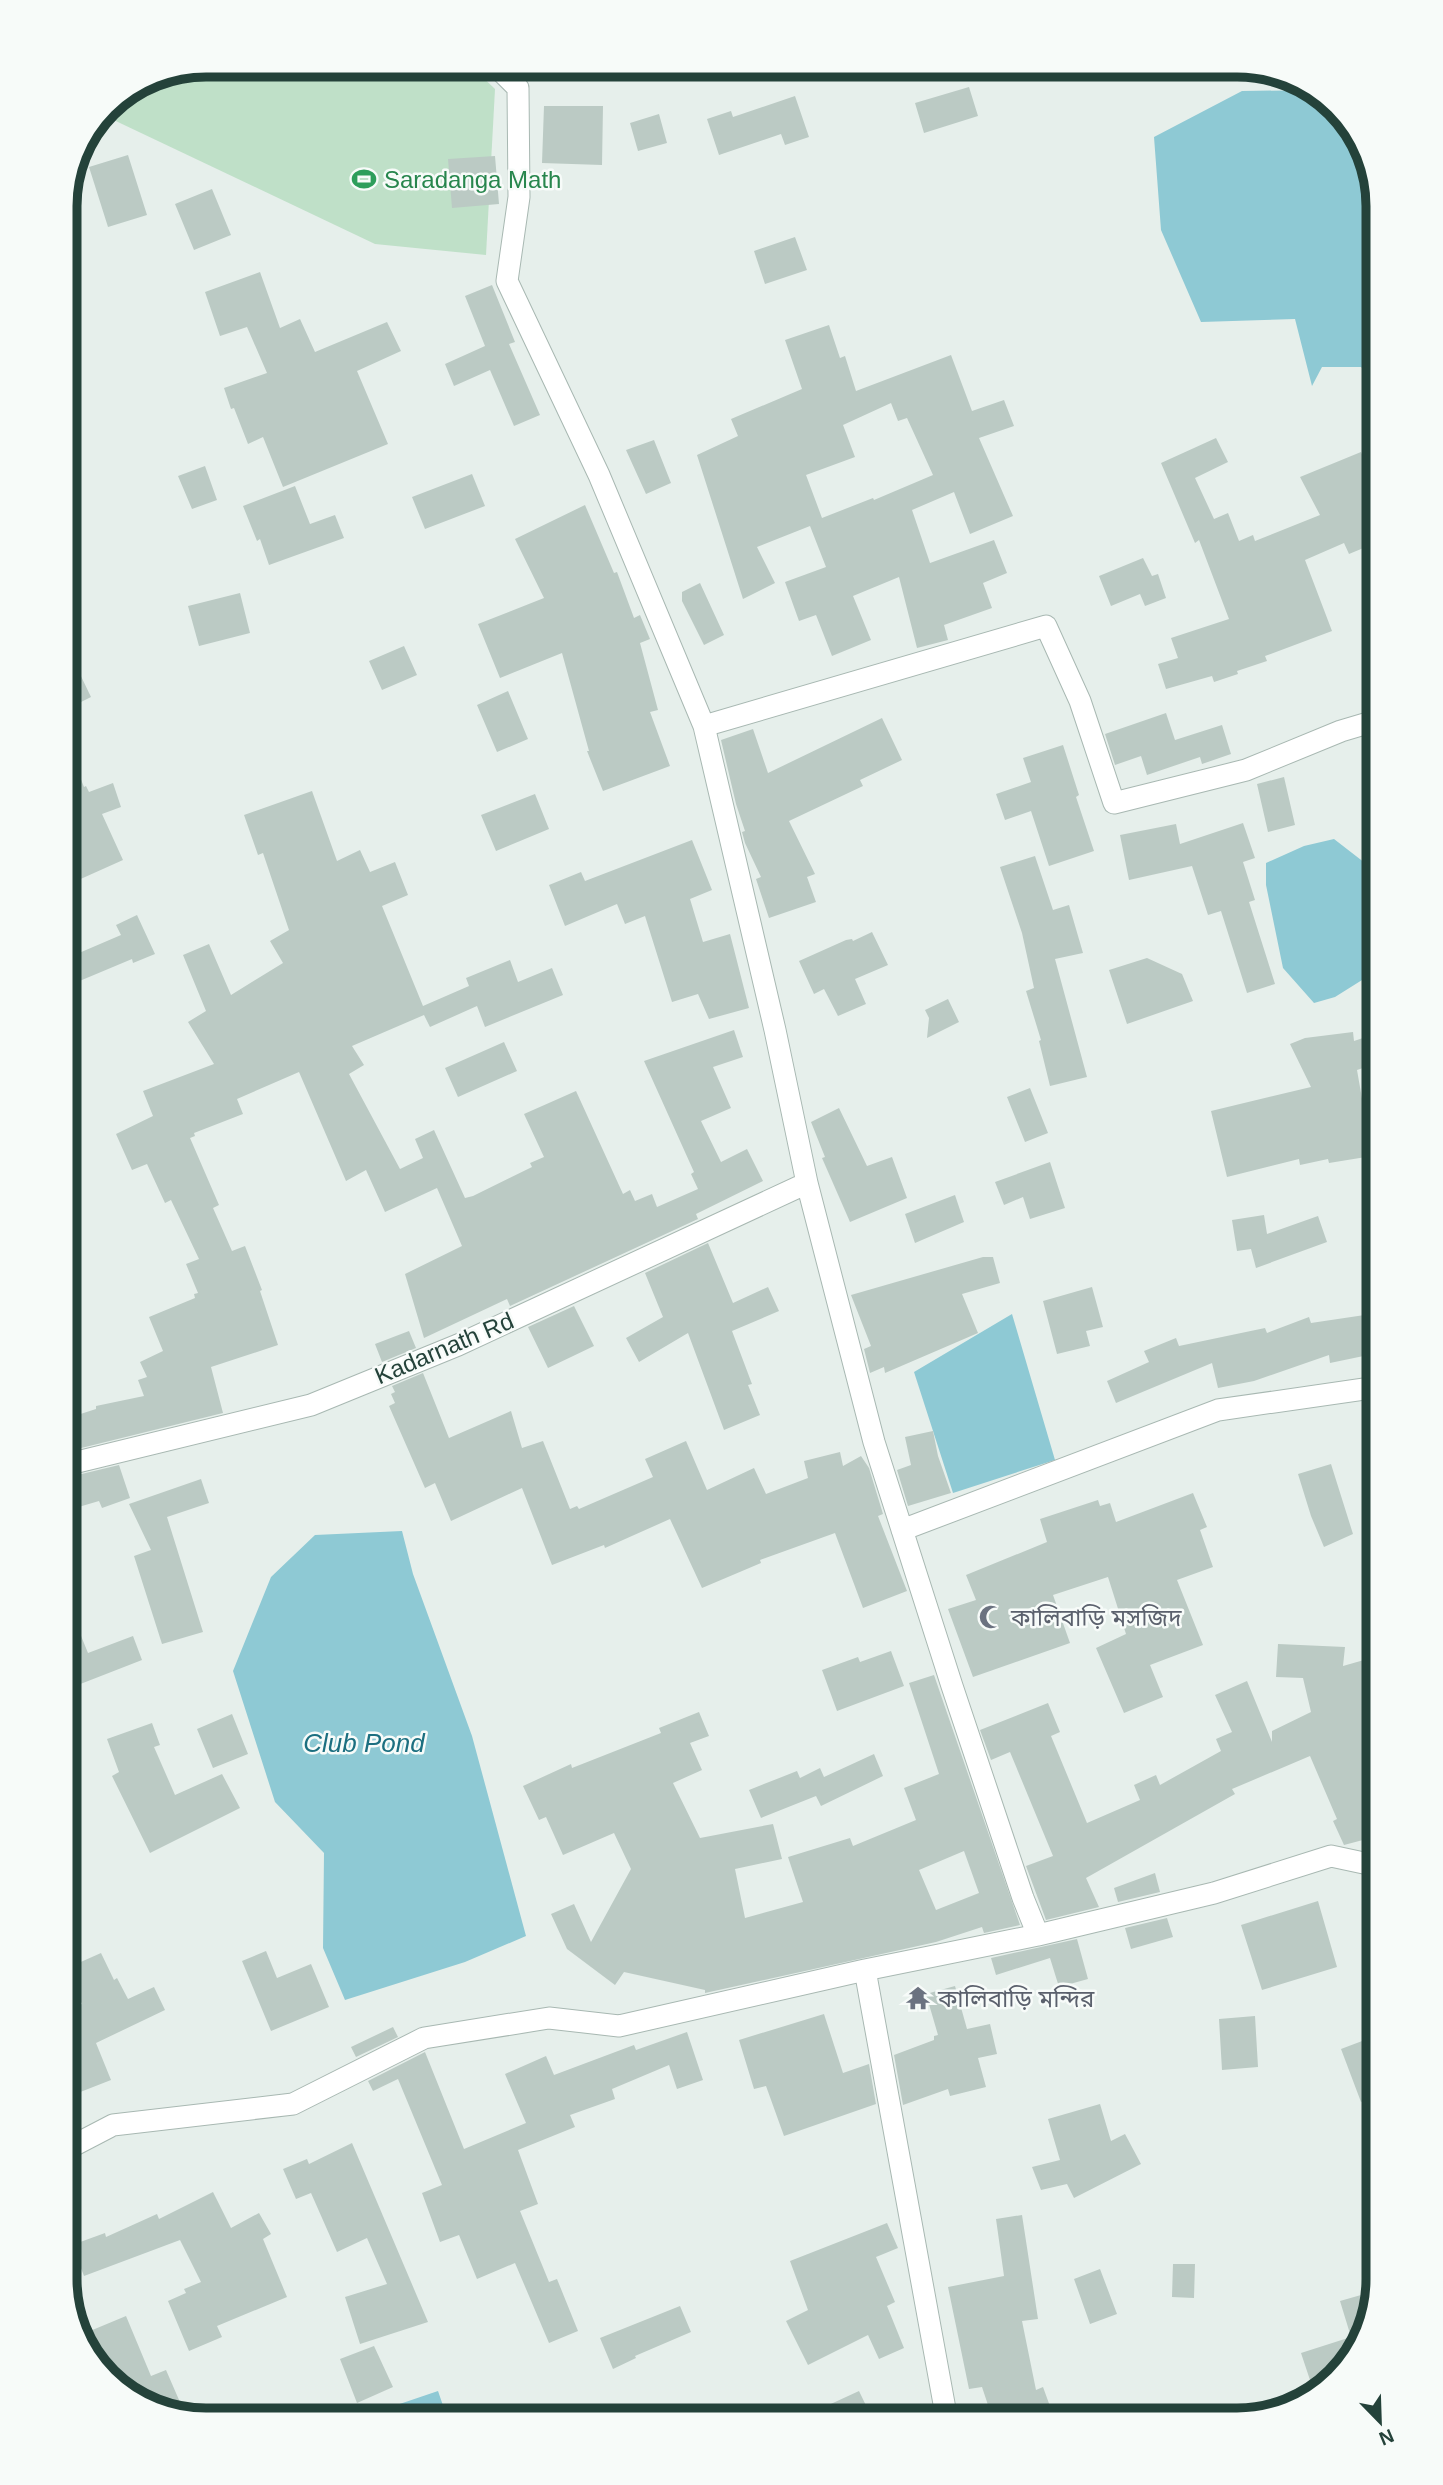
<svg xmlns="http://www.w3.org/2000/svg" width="1443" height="2485" font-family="Arial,'Noto Sans Bengali',sans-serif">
<rect width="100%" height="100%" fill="#e6efeb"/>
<path fill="#bfe0c8" d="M 206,65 L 470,65 L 495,89 L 486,255 L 375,244 L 101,114 L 106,106 L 152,75 Z"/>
<path fill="#8ec9d4" d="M 1317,90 L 1364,144 L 1378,206 L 1378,382 L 1361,367 L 1322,367 L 1312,386 L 1295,319 L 1201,322 L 1161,230 L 1154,137 L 1242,91 Z
M 1334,839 L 1365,863 L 1378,879 L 1378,970 L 1335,997 L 1314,1003 L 1283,968 L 1266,885 L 1266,863 L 1304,846 Z
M 1012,1314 L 1055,1460 L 953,1493 L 914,1372 Z
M 402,1531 L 413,1574 L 472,1736 L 526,1936 L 465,1962 L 345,2000 L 323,1948 L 324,1853 L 275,1802 L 233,1671 L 271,1577 L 315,1535 Z
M 438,2391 L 448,2420 L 375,2420 L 376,2412 Z"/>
<path fill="#bbcac4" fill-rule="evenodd" d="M 969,87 L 978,116 L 924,133 L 915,103 Z
M 795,96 L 809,137 L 785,145 L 781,134 L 719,155 L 707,119 L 731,111 L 733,117 Z
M 544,106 L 603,106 L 602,165 L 542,163 Z
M 659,114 L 667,143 L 638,151 L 630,123 Z
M 128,155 L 147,215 L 108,227 L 89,167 Z
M 495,156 L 499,204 L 452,208 L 448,159 Z
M 212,189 L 231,235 L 194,250 L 175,204 Z
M 795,237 L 807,270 L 765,284 L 754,251 Z
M 260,272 L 280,328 L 300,319 L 315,352 L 387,322 L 401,351 L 357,371 L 388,444 L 283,487 L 263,437 L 248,444 L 234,408 L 231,409 L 224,388 L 267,373 L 247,327 L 220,336 L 205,292 Z
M 492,285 L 515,342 L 509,344 L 540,415 L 514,426 L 490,370 L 454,386 L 445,364 L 485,346 L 465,296 Z
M 829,325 L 840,358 L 845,356 L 856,391 L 951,355 L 972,411 L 1004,400 L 1014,426 L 979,438 L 1013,516 L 970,534 L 954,492 L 912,510 L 930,563 L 994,540 L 1007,573 L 983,583 L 992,608 L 944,625 L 948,640 L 917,648 L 899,577 L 853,596 L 871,640 L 832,656 L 816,615 L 799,621 L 785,582 L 826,567 L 810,526 L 757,547 L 775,583 L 743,599 L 697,455 L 738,436 L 731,419 L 802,389 L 785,340 ZM 891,403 L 898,421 L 907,418 L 933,475 L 874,500 L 873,498 L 822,518 L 806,475 L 855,457 L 843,425 Z
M 1216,438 L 1228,462 L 1195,478 L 1214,519 L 1228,513 L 1239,541 L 1253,535 L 1255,541 L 1320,515 L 1300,477 L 1361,452 L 1365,462 L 1378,458 L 1378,542 L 1349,554 L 1344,543 L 1305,560 L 1332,631 L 1265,656 L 1267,661 L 1237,671 L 1238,674 L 1214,682 L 1212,676 L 1166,689 L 1158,664 L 1178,658 L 1171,638 L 1229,619 L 1199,540 L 1195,543 L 1161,463 Z
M 654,440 L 671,483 L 646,494 L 626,450 Z
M 205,466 L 217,500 L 192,509 L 178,476 Z
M 472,474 L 485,506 L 425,529 L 412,497 Z
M 295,486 L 310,524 L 335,515 L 344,538 L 269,565 L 260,539 L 257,541 L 243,506 Z
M 585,505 L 614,573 L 617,572 L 634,618 L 640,615 L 650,639 L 640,643 L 658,710 L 650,712 L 670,766 L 603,791 L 587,751 L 589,751 L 562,653 L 500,678 L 478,624 L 544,598 L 515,539 Z
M 1143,558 L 1152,576 L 1158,574 L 1166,598 L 1145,606 L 1140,594 L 1111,606 L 1099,576 Z
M 700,583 L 724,635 L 704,645 L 682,601 L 682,592 Z
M 240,593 L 250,633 L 199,646 L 188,606 Z
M 65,643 L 91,697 L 65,710 Z
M 404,646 L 417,675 L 382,690 L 369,661 Z
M 508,691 L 528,739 L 497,752 L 477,705 Z
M 1166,713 L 1175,740 L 1222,725 L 1231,754 L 1202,764 L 1200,757 L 1147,775 L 1141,756 L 1115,765 L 1105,734 Z
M 882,718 L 902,760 L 860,780 L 863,786 L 789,821 L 815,874 L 807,877 L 816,902 L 769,918 L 756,879 L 761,877 L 745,843 L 742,832 L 745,831 L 736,804 L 721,740 L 753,729 L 768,773 Z
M 66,742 L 84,787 L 86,786 L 89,792 L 113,783 L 121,807 L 102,814 L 123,860 L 65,886 Z
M 1063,745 L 1079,795 L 1076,797 L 1094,851 L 1049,866 L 1031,811 L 1005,820 L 996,794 L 1031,782 L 1023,758 Z
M 1284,777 L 1295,825 L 1268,832 L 1257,784 Z
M 312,791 L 337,861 L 360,850 L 370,872 L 395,862 L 408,895 L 382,906 L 423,1006 L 469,986 L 466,978 L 510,960 L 518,982 L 552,968 L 563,995 L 485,1027 L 477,1006 L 430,1027 L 424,1015 L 352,1046 L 364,1065 L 349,1074 L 400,1169 L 423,1158 L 415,1139 L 434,1130 L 465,1198 L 473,1196 L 532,1167 L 530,1163 L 544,1157 L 524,1114 L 576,1091 L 623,1194 L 630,1190 L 635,1201 L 652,1194 L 657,1207 L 698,1189 L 691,1174 L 694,1172 L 644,1061 L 734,1030 L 743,1057 L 713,1067 L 731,1108 L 701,1121 L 721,1162 L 747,1149 L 763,1181 L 696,1214 L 698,1219 L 510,1306 L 507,1299 L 424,1338 L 405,1274 L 462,1246 L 437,1188 L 385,1212 L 366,1170 L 346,1181 L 299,1072 L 237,1099 L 243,1114 L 194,1133 L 195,1136 L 190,1138 L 219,1205 L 213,1208 L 232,1251 L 245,1246 L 262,1290 L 260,1291 L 278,1345 L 211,1367 L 223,1413 L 65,1452 L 65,1419 L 96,1409 L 96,1406 L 144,1396 L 138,1380 L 147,1377 L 140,1362 L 163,1351 L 149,1317 L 195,1298 L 194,1294 L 198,1293 L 186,1264 L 199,1259 L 171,1200 L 165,1203 L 147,1164 L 132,1170 L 116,1134 L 153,1116 L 143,1091 L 214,1064 L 188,1022 L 206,1011 L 183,955 L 209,944 L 231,995 L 283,963 L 270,941 L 289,930 L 263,853 L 258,855 L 244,815 Z
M 535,794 L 549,829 L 496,851 L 481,815 Z
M 1243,823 L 1255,858 L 1243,862 L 1255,900 L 1249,902 L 1275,984 L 1247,993 L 1221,911 L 1208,915 L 1192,866 L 1129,880 L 1120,835 L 1176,824 L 1180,844 Z
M 692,840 L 712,890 L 690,899 L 703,942 L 730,934 L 749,1008 L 709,1019 L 698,994 L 672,1002 L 645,916 L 625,924 L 617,904 L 565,926 L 549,885 L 581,872 L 585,881 Z
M 1035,856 L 1053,910 L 1069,905 L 1083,953 L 1055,959 L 1087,1077 L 1050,1086 L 1039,1041 L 1041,1040 L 1026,991 L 1034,988 L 1022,933 L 1000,867 Z
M 137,915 L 155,954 L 133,963 L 132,959 L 70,985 L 65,973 L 65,959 L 121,935 L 116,925 Z
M 872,932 L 888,965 L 855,979 L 866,1004 L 838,1016 L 824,989 L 814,994 L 799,961 L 846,940 L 852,939 L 853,941 Z
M 1147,958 L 1182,974 L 1193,1001 L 1127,1024 L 1109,970 Z
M 948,999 L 959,1022 L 927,1038 L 929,1018 L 925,1010 Z
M 1353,1032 L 1354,1041 L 1378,1033 L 1378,1063 L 1357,1070 L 1372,1156 L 1329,1163 L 1328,1159 L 1300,1165 L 1299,1159 L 1227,1177 L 1211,1111 L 1311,1087 L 1290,1044 L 1305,1038 Z
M 504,1042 L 517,1071 L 458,1097 L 445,1068 Z
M 1030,1088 L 1048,1133 L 1025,1142 L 1007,1097 Z
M 839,1108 L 867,1166 L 892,1157 L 907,1198 L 850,1222 L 822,1158 L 825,1157 L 811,1122 Z
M 1050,1162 L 1065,1208 L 1030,1219 L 1023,1197 L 1004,1205 L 995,1182 Z
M 955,1195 L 964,1222 L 915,1243 L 905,1214 Z
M 1264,1215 L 1267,1234 L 1318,1216 L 1327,1242 L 1256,1268 L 1251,1249 L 1237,1251 L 1232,1220 Z
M 708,1243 L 733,1303 L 768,1287 L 779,1311 L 732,1331 L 752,1384 L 748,1385 L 760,1415 L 724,1430 L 688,1333 L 639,1362 L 626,1338 L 663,1317 L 645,1273 Z
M 983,1257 L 993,1257 L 1000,1283 L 962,1294 L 978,1333 L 885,1373 L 884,1367 L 870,1373 L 864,1349 L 871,1346 L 851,1295 Z
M 1092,1287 L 1103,1327 L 1086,1331 L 1090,1346 L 1057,1354 L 1043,1301 Z
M 574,1306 L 594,1346 L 548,1368 L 528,1327 Z
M 1378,1313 L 1378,1353 L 1330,1363 L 1329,1355 L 1254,1381 L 1218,1388 L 1212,1363 L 1116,1403 L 1107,1381 L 1149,1362 L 1144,1351 L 1176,1338 L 1179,1346 L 1265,1328 L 1267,1333 L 1309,1317 L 1311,1323 Z
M 409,1331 L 416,1348 L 382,1362 L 375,1344 Z
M 423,1373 L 449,1438 L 511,1411 L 522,1448 L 543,1441 L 570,1509 L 577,1506 L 579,1509 L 653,1477 L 645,1459 L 686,1441 L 707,1490 L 754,1468 L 766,1494 L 808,1478 L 804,1461 L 840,1452 L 843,1466 L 861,1456 L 869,1468 L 883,1514 L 878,1516 L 907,1591 L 863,1608 L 835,1533 L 760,1560 L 761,1563 L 702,1588 L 670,1519 L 605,1548 L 604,1545 L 552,1565 L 522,1488 L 451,1521 L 435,1483 L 425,1488 L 389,1406 L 395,1403 L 391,1394 L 395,1392 L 392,1386 Z
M 933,1431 L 938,1456 L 951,1493 L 908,1506 L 897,1470 L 911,1465 L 905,1437 Z
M 1331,1464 L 1353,1534 L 1324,1547 L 1311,1516 L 1298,1474 Z
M 119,1465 L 130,1498 L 102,1508 L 99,1501 L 65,1511 L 65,1478 Z
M 201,1479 L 209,1503 L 167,1517 L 203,1632 L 162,1644 L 134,1556 L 151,1550 L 129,1504 Z
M 1193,1493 L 1207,1527 L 1200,1530 L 1213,1567 L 1177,1580 L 1203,1645 L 1150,1665 L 1163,1697 L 1124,1713 L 1096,1648 L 1126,1634 L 1108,1577 L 1053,1595 L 1070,1643 L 973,1677 L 948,1609 L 976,1600 L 966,1575 L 1047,1542 L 1040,1519 L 1098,1500 L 1100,1506 L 1110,1503 L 1116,1522 Z
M 66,1599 L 88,1653 L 133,1636 L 142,1660 L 65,1690 Z
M 1278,1644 L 1345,1647 L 1343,1666 L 1378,1656 L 1378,1836 L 1344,1845 L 1333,1821 L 1337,1819 L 1310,1756 L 1232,1789 L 1235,1794 L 1086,1878 L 1099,1907 L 1046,1920 L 1026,1866 L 1053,1856 L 1010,1752 L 991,1760 L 980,1730 L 1048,1703 L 1060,1732 L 1051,1736 L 1087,1823 L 1140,1800 L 1134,1785 L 1156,1775 L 1160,1785 L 1221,1751 L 1216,1739 L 1232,1732 L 1215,1695 L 1247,1681 L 1272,1742 L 1272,1731 L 1311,1712 L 1303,1678 L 1276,1677 Z
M 891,1651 L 904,1686 L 837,1711 L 822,1670 L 858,1657 L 860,1662 Z
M 934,1675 L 1020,1925 L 984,1933 L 982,1927 L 936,1942 L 705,1993 L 705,1990 L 624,1972 L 615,1985 L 567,1949 L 551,1914 L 574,1904 L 591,1942 L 631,1869 L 614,1833 L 563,1855 L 546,1817 L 539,1820 L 523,1786 L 571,1764 L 572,1768 L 661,1733 L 659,1728 L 699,1712 L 709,1736 L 690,1743 L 702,1770 L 673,1783 L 700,1838 L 773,1824 L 782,1859 L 735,1869 L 745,1918 L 803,1902 L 788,1857 L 850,1838 L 853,1846 L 916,1820 L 904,1788 L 939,1774 L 909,1683 ZM 964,1851 L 979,1893 L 936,1910 L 919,1870 Z
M 232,1714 L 248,1754 L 213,1768 L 197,1729 Z
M 152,1723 L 160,1745 L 154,1747 L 175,1795 L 222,1774 L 240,1808 L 150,1853 L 112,1776 L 119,1772 L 107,1739 Z
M 874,1754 L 883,1776 L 821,1806 L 816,1796 L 761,1818 L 749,1790 L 797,1771 L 800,1778 L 820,1768 L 824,1777 Z
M 1155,1873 L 1160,1892 L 1118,1902 L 1114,1888 Z
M 1318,1901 L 1337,1967 L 1262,1990 L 1241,1925 Z
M 1167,1918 L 1173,1937 L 1131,1949 L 1125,1928 Z
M 1077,1939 L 1088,1979 L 1059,1987 L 1050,1958 L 996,1975 L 991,1958 Z
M 266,1951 L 277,1978 L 311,1964 L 329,2007 L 271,2031 L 242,1961 Z
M 101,1953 L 114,1980 L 117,1978 L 128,1999 L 154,1987 L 165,2010 L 96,2043 L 111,2080 L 65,2098 L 65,2010 L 82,2004 L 65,1969 Z
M 955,1986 L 967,2029 L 990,2024 L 997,2054 L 978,2058 L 986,2087 L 950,2096 L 948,2089 L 903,2105 L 894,2055 L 934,2040 L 934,2036 L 938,2035 L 926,1994 Z
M 824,2014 L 843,2073 L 869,2064 L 876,2104 L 784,2136 L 766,2086 L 754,2089 L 739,2040 Z
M 1255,2016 L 1258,2067 L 1222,2070 L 1219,2019 Z
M 393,2027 L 398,2037 L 356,2057 L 351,2047 Z
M 687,2032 L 703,2080 L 677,2089 L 669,2065 L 612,2089 L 615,2099 L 570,2115 L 575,2127 L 518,2150 L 538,2204 L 520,2211 L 549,2282 L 557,2279 L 578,2331 L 549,2343 L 515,2263 L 477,2279 L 459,2235 L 440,2242 L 422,2193 L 442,2185 L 398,2079 L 373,2091 L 368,2081 L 425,2052 L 464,2149 L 526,2123 L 505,2074 L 546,2056 L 554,2075 L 634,2045 L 636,2050 Z
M 1378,2035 L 1378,2095 L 1361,2102 L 1341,2049 Z
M 1100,2104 L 1111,2141 L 1125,2134 L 1141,2164 L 1074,2198 L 1067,2184 L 1041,2190 L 1032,2167 L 1060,2160 L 1048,2119 Z
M 352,2143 L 428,2322 L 360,2344 L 345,2297 L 387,2284 L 367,2238 L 337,2252 L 311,2193 L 296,2199 L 283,2169 L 307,2159 L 309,2164 Z
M 213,2192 L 231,2228 L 259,2213 L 271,2234 L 263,2239 L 287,2297 L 217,2326 L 222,2337 L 189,2351 L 168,2301 L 186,2293 L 184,2289 L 201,2282 L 180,2240 L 84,2276 L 72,2245 L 105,2233 L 106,2237 L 157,2214 L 159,2219 Z
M 1022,2215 L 1038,2319 L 1022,2321 L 1036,2390 L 1043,2387 L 1055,2420 L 993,2420 L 982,2387 L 969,2389 L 948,2287 L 1004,2276 L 996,2219 Z
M 887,2223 L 898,2248 L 876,2257 L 895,2302 L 887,2306 L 904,2348 L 879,2359 L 868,2335 L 808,2365 L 786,2321 L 808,2310 L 790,2261 Z
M 1173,2264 L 1195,2264 L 1194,2298 L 1172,2297 Z
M 1100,2269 L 1117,2314 L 1090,2324 L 1074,2279 Z
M 1375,2291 L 1355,2357 L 1340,2370 L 1310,2380 L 1301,2353 L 1351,2337 L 1340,2301 Z
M 680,2306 L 691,2332 L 635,2356 L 636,2358 L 613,2369 L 600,2338 Z
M 126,2316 L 151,2376 L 166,2370 L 186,2416 L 131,2397 L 118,2369 L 108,2374 L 79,2341 L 78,2336 Z
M 374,2346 L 393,2387 L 357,2403 L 340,2359 Z
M 859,2391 L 873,2420 L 796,2420 Z"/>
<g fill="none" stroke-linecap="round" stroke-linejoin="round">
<g stroke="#a8b8b2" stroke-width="23">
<path id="minor" d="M 495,65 L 518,88 L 519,197 L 507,281 L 599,475 L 704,726 L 775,1030 L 807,1183 L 874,1442 L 952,1686 L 1023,1898 L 1038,1935 L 1214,1893 L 1331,1856 L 1373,1865 L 1378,1878
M 1372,722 L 1378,754
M 704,726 L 1046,626 L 1080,701 L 1114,803 L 1246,770 L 1341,731 L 1378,720
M 65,1465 L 311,1405 L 458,1345 L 807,1183
M 902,1530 L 1218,1410 L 1378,1387
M 865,1970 L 947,2420
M 65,2150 L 113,2125 L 293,2104 L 424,2038 L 549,2018 L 619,2026 L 865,1970 L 1038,1935"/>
</g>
<use href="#minor" stroke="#fff" stroke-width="21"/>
</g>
<defs>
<g id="stadium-bare" transform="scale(1.89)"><path d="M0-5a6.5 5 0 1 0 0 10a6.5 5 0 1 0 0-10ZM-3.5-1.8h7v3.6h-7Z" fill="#2e9e5b" stroke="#f7fbf9" stroke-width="2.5" paint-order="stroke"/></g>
<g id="mosque-bare" transform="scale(1.89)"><path d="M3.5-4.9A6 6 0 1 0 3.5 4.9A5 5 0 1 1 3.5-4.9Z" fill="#6b7280" stroke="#f7fbf9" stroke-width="2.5" paint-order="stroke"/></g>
<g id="temple-bare" transform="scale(1.89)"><path d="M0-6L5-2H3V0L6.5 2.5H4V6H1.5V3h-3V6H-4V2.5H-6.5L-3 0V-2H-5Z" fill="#6b7280" stroke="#f7fbf9" stroke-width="2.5" paint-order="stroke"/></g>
</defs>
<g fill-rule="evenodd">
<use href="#stadium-bare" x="364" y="179"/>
<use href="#mosque-bare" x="991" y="1617"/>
<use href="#temple-bare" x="918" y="1998"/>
</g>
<g text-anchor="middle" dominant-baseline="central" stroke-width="5" stroke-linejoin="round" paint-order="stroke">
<g font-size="24" fill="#27864d" stroke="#f7fbf9" text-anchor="start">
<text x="384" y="179">Saradanga Math</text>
</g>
<g font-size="24" fill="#24423a" stroke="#f7fbf9">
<text transform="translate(444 1348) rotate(-23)">Kadarnath Rd</text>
</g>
<g font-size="24" fill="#5b616d" stroke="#f7fbf9" text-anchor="start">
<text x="1011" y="1617">কালিবাড়ি মসজিদ</text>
<text x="938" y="1998">কালিবাড়ি মন্দির</text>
</g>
<g font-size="26" font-style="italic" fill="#1c6f80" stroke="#f7fbf9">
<text x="364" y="1743">Club Pond</text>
</g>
</g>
<path d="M0 0H1443V2485H0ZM206 77H1237A129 129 0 0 1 1366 206V2279A129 129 0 0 1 1237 2408H206A129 129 0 0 1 77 2279V206A129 129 0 0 1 206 77Z" fill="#f7fbf9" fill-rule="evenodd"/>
<path fill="none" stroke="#24423a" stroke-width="9" d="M206 77H1237A129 129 0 0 1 1366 206V2279A129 129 0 0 1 1237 2408H206A129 129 0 0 1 77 2279V206A129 129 0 0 1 206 77Z"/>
<g transform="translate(1380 2422) rotate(157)" stroke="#f7fbf9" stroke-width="5" paint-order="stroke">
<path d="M0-5L12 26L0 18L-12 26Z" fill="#24423a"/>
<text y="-10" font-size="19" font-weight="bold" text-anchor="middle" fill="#24423a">N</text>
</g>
</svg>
